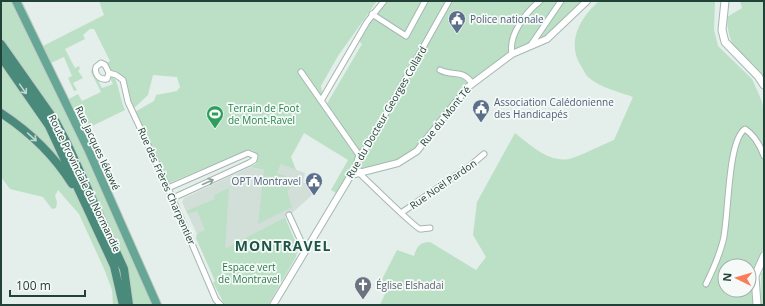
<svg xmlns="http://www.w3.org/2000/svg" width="765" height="306" font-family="'Open Sans',sans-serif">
<rect width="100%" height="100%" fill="#e4eeea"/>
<path fill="#d2ded8" d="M 281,164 L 305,173 L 303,182 L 315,189 L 310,197 L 292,213 L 206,260 L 196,238 L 197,234 L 182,202 L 184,198 L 250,167 L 277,173 Z"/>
<path fill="#bce0c5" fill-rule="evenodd" d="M 1,1 L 22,1 L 43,46 L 104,15 L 99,1 L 377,1 L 338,56 L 321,86 L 325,107 L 362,44 L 357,39 L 384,1 L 587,1 L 559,29 L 480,76 L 407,158 L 356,172 L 338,194 L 331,190 L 348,160 L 304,133 L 291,157 L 296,170 L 281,164 L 277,173 L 286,176 L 291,188 L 287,191 L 292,207 L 258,224 L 264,170 L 250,167 L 256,164 L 258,159 C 257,153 255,150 248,150 L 167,184 L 133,113 L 154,101 L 156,95 L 177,91 L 180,87 L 177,77 L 153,75 L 148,95 L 132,110 L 123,80 L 112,74 L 107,63 L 110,61 L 94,29 L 90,29 L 83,35 L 85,39 L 65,49 L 75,68 L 79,66 L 80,69 L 78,71 L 83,78 L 73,83 L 77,90 L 74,91 L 68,78 L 72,76 L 64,57 L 51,63 L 69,99 L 78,94 L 82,101 L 101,92 L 91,72 L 92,69 L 102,88 L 113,84 L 110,78 L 113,76 C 119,83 120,100 125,110 L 84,130 L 159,305 L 113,305 L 112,290 L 105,271 L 79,214 L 58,190 L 55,196 L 57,202 L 56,208 L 52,209 L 43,197 L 10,189 L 1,177 Z
M 599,1 L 715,1 L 714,30 L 718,46 L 752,79 L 761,99 L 764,110 L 764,247 L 753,276 L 755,305 L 380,305 L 385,294 L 377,289 L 397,250 L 414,256 C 417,247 419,242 430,242 L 476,270 L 486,257 L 473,235 L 477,202 L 515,133 C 529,144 549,163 569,159 C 581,156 601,145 614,140 L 633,97 C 619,92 599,87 588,77 C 585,74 583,69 581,66 C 566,42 580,18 599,1 ZM 725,266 L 749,266 L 749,290 L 725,290 Z
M 740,1 L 764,1 L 764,77 C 746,51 728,56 727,17 L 742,8 Z
M 229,188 L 225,249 L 285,217 L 298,248 L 296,257 L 268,305 L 225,305 L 213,283 L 215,281 L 196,238 L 197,234 L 205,230 L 197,211 L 188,214 L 186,211 L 215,199 L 214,195 Z
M 764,269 L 764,305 L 760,305 L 761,275 Z"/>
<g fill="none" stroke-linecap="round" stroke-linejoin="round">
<g stroke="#a6b7b1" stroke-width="7">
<path id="minor" d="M 372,14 L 406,36 L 425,1
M 531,45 L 561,1
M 512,54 C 508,35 526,12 540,1
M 440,70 C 454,77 462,69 472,83
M 301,72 L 359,155
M 109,73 L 107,79 C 99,80 94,74 96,67 L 101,63 L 105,65 L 109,73 L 116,75 L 123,80 L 128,102 L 168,188 L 216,300 L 221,305
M 321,101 L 367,22 L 384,1
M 360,171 L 360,174 C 369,182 415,228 420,229 C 423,229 427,228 430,228
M 353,174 L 359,155 L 367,147 L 449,1
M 168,188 L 248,153 L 255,156 L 254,160 L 249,163 L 173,198
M 401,213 L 471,165 L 484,154
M 289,215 L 305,250
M 706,284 C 713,270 719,256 723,241 C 729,218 727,141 745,129 C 754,135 760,145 764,156"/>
</g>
<g stroke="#a6b7b1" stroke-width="8">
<path id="tertiary" d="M 273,305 L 351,175 L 398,163 L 417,151 L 468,87 L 512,54 L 547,39 L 587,1"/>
</g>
<g stroke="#a2bbb2" stroke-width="9">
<path id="secondary" d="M 725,1 L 722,30 L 725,42 L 758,76 L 764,85
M 757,305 L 755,276 L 764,256"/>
</g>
<g stroke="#c1cac7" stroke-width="10">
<path id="primary" d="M 16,1 L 88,149 L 157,305"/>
</g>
<g stroke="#c1cac7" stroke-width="10">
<path id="trunk" d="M 1,44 L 56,122 L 67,143 L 124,269 L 129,305
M 1,57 L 49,126 L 114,266 L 123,305
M 1,113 C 30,132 54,155 72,184"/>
</g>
<use href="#minor" stroke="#fff" stroke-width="5"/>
<use href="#tertiary" stroke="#fff" stroke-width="6"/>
<use href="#secondary" stroke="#fff" stroke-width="7"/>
<use href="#primary" stroke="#66a695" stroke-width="8"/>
<use href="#trunk" stroke="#498a7a" stroke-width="8"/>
</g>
<defs><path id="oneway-shaft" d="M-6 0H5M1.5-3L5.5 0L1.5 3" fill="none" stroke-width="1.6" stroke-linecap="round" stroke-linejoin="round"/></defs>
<g stroke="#c1d8d2">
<use href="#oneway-shaft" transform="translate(23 89) rotate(55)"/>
<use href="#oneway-shaft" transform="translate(32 137) rotate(42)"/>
</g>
<use stroke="#90a09c" href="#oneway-shaft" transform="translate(208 182) rotate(-24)"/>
<defs>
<g id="civic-pin" transform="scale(0.9)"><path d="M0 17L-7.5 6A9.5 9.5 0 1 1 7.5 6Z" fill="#5c6f8a" stroke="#f5faf8"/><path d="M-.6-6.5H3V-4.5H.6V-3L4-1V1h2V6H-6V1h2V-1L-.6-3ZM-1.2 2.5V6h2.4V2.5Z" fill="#fff"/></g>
<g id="stadium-pin" transform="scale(0.9)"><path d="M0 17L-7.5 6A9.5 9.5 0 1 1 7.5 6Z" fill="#2e9e5b" stroke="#f5faf8"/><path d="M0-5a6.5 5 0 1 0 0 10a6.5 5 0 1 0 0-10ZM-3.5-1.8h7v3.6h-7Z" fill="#fff"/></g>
<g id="church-pin" transform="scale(0.9)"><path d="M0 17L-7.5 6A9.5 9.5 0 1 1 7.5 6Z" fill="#6b7280" stroke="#f5faf8"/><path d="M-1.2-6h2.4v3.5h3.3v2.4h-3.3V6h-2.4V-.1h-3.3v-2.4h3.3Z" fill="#fff"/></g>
</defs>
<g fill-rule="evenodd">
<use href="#civic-pin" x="457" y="19"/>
<use href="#civic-pin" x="481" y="108"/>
<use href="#stadium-pin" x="215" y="114"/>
<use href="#civic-pin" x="314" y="181"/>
<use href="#church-pin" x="363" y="285"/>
</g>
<g text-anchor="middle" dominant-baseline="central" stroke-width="3.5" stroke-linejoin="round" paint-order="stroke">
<g font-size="10" fill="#4e5e75" stroke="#f5faf8" text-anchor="start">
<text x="470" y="19">Police nationale</text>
<text x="494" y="102">Association Calédonienne<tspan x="494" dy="12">des Handicapés</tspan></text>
<text x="301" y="181" text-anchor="end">OPT Montravel</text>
</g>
<g font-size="10" fill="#27864d" stroke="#f5faf8" text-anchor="start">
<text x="228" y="108">Terrain de Foot<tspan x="228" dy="12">de Mont-Ravel</tspan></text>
</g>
<g font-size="10" fill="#224138" stroke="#f5faf8">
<text transform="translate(386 112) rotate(-60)">Rue du Docteur Georges Collard</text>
<text transform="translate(445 116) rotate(-51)">Rue du Mont Té</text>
<text transform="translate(98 148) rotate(65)">Rue Jacques Iékawé</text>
<text transform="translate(85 183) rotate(64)">Route Provinciale du Normandie</text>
<text transform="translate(443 184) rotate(-35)">Rue Noël Pardon</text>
<text transform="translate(167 186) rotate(66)">Rue des Frères Charpentier</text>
</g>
<g font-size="10" fill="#2a7a48" stroke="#f5faf8">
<text x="249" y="267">Espace vert<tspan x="249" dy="12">de Montravel</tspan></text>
</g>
<g font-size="10" fill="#5b616d" stroke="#f5faf8" text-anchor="start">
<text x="376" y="285">Église Elshadai</text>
</g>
<g font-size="14" font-weight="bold" letter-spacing="1" fill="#1d5546" stroke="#f5faf8">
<text x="283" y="245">MONTRAVEL</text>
</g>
</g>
<rect width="765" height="306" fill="none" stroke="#224138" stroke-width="4"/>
<g transform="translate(737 278) rotate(275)"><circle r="19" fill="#f5faf8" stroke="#a1b0ab"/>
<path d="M0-3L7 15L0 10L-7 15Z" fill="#f87d58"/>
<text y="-6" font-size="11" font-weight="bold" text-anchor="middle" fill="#224138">N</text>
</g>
<path d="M10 290v6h75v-6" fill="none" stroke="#224138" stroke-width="2"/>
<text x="16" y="290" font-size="12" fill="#224138" stroke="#f5faf8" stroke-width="3" paint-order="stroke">100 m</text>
</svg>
